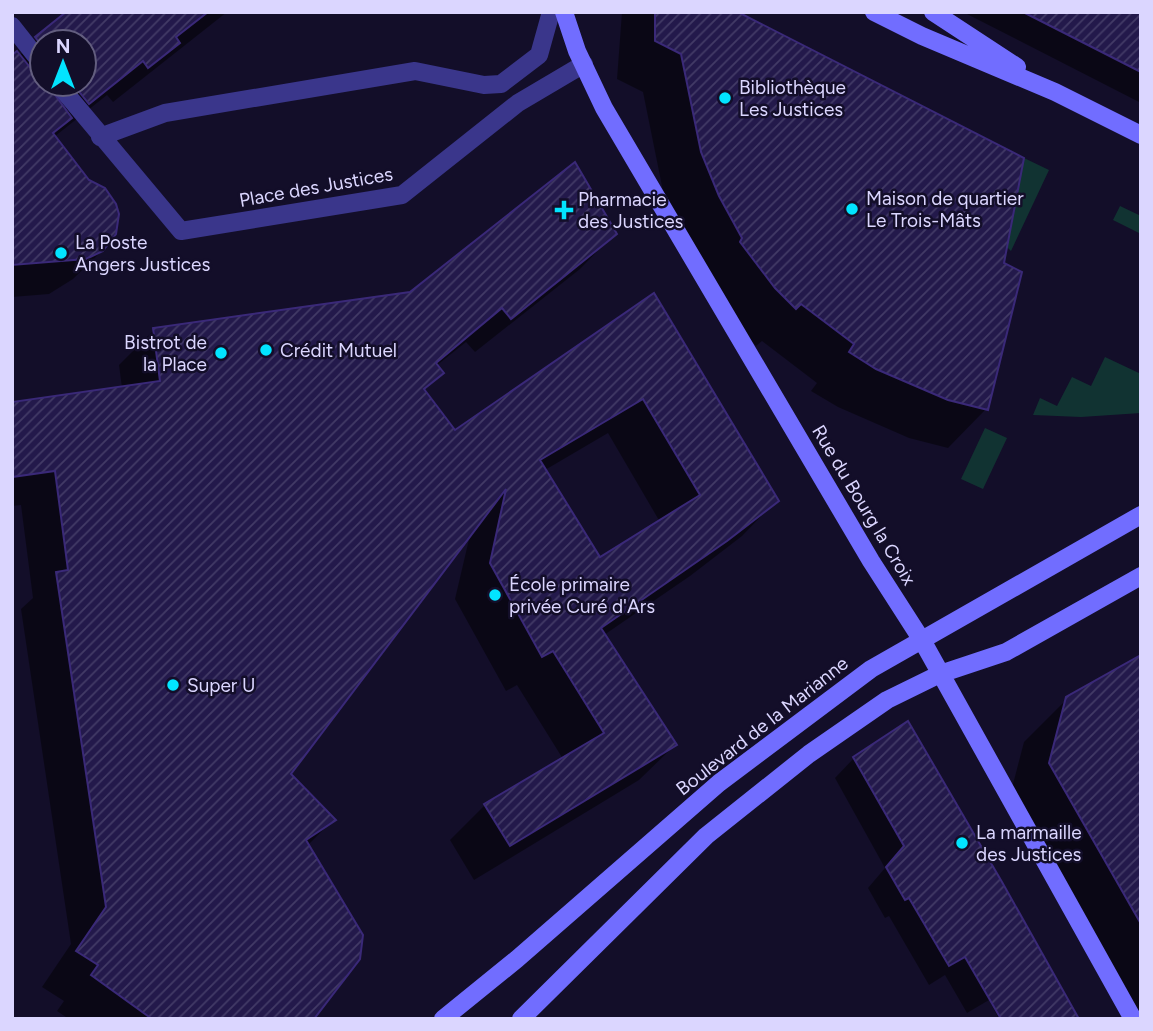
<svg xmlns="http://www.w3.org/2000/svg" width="1153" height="1031" font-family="Figtree,sans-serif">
<defs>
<pattern id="building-hatch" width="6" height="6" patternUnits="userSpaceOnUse" patternTransform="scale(1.75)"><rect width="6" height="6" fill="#23194b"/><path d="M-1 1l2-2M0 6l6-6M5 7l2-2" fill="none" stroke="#423a66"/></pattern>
</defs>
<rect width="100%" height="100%" fill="#130e29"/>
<path fill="#113332" d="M 1024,158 L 1049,170 L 1011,251 L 997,237 L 1012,222 Z
M 1120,206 L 1141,216 L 1141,234 L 1113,220 Z
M 1105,357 L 1141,374 L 1141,413 L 1081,417 L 1033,415 L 1040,398 L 1057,406 L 1072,377 L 1091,386 Z
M 985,428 L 1007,438 L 983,489 L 961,479 Z"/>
<path fill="#0007" fill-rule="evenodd" d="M 65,12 L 227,12 L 113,102 L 107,95 L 54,137 L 109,244 L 73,279 L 49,294 L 12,297 L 12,57 L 19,56 ZM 42,42 L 84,42 L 84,84 L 42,84 Z
M 622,12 L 734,12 L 1002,264 L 986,409 L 948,448 L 909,438 L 838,407 L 811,391 L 817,383 L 762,341 L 756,346 L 702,282 L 663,191 L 643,92 L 617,79 Z
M 963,12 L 1141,12 L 1141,103 Z
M 615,233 L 580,269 L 475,352 L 466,342 L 436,366 L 442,373 L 423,391 L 454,433 L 653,296 L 777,500 L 742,536 L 690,576 L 604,635 L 675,745 L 639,780 L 474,880 L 450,840 L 485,805 L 563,759 L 517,685 L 506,691 L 455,599 L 470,535 L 289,774 L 333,820 L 307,846 L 312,1019 L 69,1019 L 57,1011 L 64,1001 L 42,987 L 71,944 L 21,609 L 33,598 L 21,505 L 12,506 L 12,404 L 122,388 L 119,365 L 154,330 L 411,293 ZM 608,433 L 660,522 L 600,560 L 545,470 Z
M 1141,657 L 1141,1019 L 1007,807 L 1024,742 L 1067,699 Z
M 854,758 L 1077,1019 L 999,1019 L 989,1000 L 967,1013 L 945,975 L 929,985 L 889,916 L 885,918 L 868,888 L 885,868 L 835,778 Z"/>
<path fill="url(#building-hatch)" stroke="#3a2978" stroke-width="2" fill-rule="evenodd" d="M 66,12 L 208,12 L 176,37 L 180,43 L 148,68 L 143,61 L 89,104 L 73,84 L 84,84 L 84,42 L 42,42 L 42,46 L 35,37 Z
M 655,12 L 738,12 L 1024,158 L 1004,263 L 1022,272 L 988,410 L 948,400 L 876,369 L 849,352 L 854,344 L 801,304 L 796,309 L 775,288 L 740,242 L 742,238 L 719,196 L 701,152 L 681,54 L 655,41 Z
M 1023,12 L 1141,12 L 1141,72 Z
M 17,51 L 33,71 L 42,75 L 42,84 L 47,84 L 72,118 L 53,133 L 89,180 L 105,188 L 116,204 L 119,214 L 116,234 L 103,251 L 86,259 L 12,265 L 12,55 Z
M 575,162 L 617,234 L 511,319 L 502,308 L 436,363 L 444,373 L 424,389 L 455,430 L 654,293 L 779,501 L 727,541 L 601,628 L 677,745 L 510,846 L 484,804 L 604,733 L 553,651 L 542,657 L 490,563 L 506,489 L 291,774 L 336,820 L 306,840 L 363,935 L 360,959 L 314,1019 L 152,1019 L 91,975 L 98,965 L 76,951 L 106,907 L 56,572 L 68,570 L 55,471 L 12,477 L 12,402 L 160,381 L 153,328 L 410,292 ZM 643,399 L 700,495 L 600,557 L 540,460 Z
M 1141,655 L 1141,924 L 1049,763 L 1066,697 Z
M 908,721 L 1002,882 L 1079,1019 L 1001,1019 L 965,957 L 949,966 L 909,898 L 905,900 L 886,867 L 904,846 L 853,757 Z"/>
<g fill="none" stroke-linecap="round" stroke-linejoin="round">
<path stroke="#3a368b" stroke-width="18" d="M 12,26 L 42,64
M 58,84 L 181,231 L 402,195 L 518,103 L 584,64
M 100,137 L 165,113 L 415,71 L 484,85 L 501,84 L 539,55 L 551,12"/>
<path stroke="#716dff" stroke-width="18" d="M 564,12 L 577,51 L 604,108 L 871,561 L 923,642 L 1133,1019
M 874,12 L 922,36 L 1055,92 L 1141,135
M 933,12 L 1017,67
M 443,1019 L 517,959 L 719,783 L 871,669 L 1141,515
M 521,1019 L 706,836 L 809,754 L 887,700 L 940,674 L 1006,652 L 1141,576"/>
</g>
<g fill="#02e4ff" stroke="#130e29" stroke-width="2.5">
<circle cx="725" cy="98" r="7"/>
<circle cx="852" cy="209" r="7"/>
<path d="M560.5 199.5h7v7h7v7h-7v7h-7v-7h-7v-7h7z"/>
<circle cx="61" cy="253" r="7"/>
<circle cx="266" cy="350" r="7"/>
<circle cx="221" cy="353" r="7"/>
<circle cx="495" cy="595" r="7"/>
<circle cx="173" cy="685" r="7"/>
<circle cx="962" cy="843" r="7"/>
</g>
<g text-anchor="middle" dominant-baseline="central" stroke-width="5" stroke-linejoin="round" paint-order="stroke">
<g font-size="19" fill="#dbd6ff" stroke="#130e29" text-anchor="start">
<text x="739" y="87">Bibliothèque<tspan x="739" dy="22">Les Justices</tspan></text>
<text x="866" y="198">Maison de quartier<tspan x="866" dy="22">Le Trois-Mâts</tspan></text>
<text x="578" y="199">Pharmacie<tspan x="578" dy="22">des Justices</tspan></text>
<text x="75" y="242">La Poste<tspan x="75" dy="22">Angers Justices</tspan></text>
<text x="207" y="342" text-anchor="end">Bistrot de<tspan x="207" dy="22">la Place</tspan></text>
<text x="280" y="350">Crédit Mutuel</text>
<text x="509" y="584">École primaire<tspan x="509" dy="22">privée Curé d'Ars</tspan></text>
<text x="187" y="685">Super U</text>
<text x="976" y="832">La marmaille<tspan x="976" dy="22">des Justices</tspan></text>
</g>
<g font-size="19" fill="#dbd6ff" stroke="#130e29">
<text transform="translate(316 187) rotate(-10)">Place des Justices</text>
<text transform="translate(864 505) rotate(59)">Rue du Bourg la Croix</text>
<text transform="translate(762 726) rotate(-38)">Boulevard de la Marianne</text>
</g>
</g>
<rect width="1153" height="1031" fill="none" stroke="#dbd6ff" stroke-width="28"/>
<g transform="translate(63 63)"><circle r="33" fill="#130e29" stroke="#635e7f" stroke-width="2"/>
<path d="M0-5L12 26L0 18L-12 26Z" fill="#02e4ff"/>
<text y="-10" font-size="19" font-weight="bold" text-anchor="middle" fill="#dbd6ff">N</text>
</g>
</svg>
